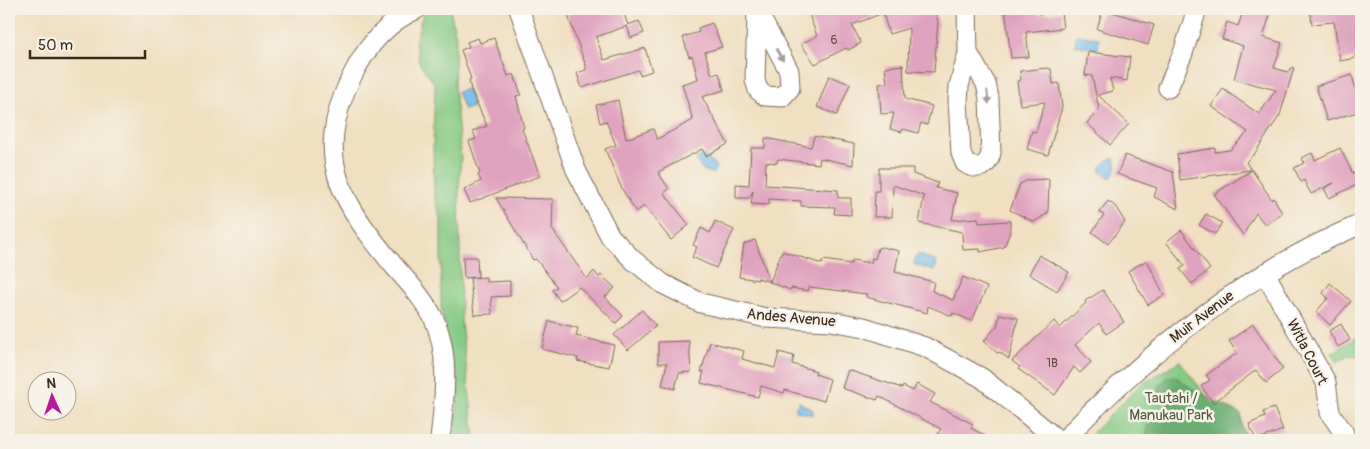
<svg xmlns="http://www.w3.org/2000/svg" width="1370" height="449" font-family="Pangolin,sans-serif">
<rect width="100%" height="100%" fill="#f7f3e8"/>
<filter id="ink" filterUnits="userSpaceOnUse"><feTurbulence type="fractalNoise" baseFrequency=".02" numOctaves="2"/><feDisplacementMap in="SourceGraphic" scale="10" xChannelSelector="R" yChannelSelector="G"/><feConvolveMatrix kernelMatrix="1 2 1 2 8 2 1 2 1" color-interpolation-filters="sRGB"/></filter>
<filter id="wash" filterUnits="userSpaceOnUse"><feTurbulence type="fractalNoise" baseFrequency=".0096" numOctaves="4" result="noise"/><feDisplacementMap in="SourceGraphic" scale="20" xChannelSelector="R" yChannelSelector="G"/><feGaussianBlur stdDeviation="1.12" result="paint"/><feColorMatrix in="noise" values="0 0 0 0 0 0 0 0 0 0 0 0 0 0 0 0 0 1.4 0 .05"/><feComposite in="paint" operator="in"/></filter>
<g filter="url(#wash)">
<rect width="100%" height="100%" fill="#f0dfc0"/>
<path fill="#85ca85" stroke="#607a52" d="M 420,9 L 450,9 L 456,37 L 454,85 L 461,158 L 459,187 L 461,322 L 475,440 L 456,440 L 458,383 L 451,360 L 441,307 L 441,218 L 434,195 L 433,145 L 435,84 L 420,64 L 415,42 L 423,14 Z
M 1361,335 L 1361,357 L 1349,355 L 1337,362 L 1332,353 Z
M 1180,361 L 1239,440 L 1085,440 L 1140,385 Z"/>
<path fill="#6cae72" stroke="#546c48" d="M 1175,376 L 1192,389 L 1241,414 L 1242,427 L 1249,440 L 1147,440 L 1147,426 L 1159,418 L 1171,420 L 1175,410 L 1159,395 L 1159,386 L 1168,377 Z"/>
<path fill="#73bbeb" stroke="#577284" d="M 1076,35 L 1099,38 L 1098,49 L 1075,45 Z
M 467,89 L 473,107 L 464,110 L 457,92 Z
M 703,155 L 716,166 L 713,174 L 701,169 L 696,159 Z
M 1114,158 L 1117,166 L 1112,177 L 1108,178 L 1101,172 L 1101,167 L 1108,160 Z
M 918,254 L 937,262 L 935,271 L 915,265 L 914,262 Z
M 799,402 L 813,410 L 813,415 L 796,411 L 796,407 Z"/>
<g id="blocks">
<path fill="#e0a3bf" d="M 580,9 L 622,9 L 628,25 L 639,21 L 644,33 L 631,38 L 627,26 L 596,37 L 604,60 L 645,48 L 652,71 L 640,75 L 638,70 L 582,88 L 577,73 L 586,70 L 586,66 L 567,13 Z
M 807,9 L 934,9 L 938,21 L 934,72 L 908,71 L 909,28 L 889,34 L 883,13 L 852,25 L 861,43 L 848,50 L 846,48 L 815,64 L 801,44 L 817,36 Z
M 1005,9 L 1039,9 L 1039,14 L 1061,12 L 1063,28 L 1026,32 L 1029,57 L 1011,58 Z
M 1103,9 L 1154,25 L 1148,45 L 1097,29 Z
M 1244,9 L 1272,9 L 1263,37 L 1282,43 L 1274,68 L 1288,72 L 1292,67 L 1294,68 L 1280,115 L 1255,153 L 1246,162 L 1251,170 L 1180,180 L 1177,154 L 1215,148 L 1215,152 L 1230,150 L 1248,132 L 1211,106 L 1223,89 L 1259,114 L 1276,90 L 1234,79 L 1243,46 L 1222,39 L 1227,22 L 1238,26 Z
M 1310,9 L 1361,9 L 1361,54 L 1355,55 L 1355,58 L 1340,61 L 1334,22 L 1312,24 Z
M 712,23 L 722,47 L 705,52 L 712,75 L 719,73 L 724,90 L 702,97 L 728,144 L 706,156 L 702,149 L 658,172 L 669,189 L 664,193 L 689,225 L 671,240 L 644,206 L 636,212 L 622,189 L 605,149 L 616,145 L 606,121 L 600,123 L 596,105 L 618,100 L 626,139 L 653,129 L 657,139 L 693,120 L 682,84 L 698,79 L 692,56 L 689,57 L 683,37 L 699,32 L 698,28 Z
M 478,38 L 480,43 L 494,38 L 508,76 L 514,74 L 521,95 L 516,96 L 524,128 L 522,129 L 540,176 L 470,203 L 464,190 L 481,181 L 478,175 L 480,174 L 469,141 L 476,139 L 473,131 L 487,126 L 471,90 L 469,80 L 471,79 L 461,50 L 469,47 L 467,42 Z
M 1088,52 L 1130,57 L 1127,81 L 1110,78 L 1113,91 L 1098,95 L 1129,124 L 1110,145 L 1087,123 L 1099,109 L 1092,76 L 1085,75 Z
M 903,65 L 905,99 L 932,106 L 927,125 L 921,123 L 918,133 L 903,129 L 902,132 L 890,129 L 894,113 L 881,114 L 879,84 L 887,83 L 885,67 Z
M 1047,68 L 1051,69 L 1053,84 L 1059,83 L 1062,107 L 1048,155 L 1027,149 L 1032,131 L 1036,132 L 1045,102 L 1020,105 L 1017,81 L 1021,80 L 1020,71 Z
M 1352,75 L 1361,111 L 1327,121 L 1316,86 Z
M 829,76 L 850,84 L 837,115 L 817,107 Z
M 814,136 L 854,144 L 853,165 L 820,158 L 819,164 L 778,159 L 777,163 L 766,162 L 765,185 L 838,190 L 838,198 L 851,198 L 851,215 L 834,214 L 835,207 L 801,206 L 801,201 L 769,199 L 769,205 L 751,204 L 753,191 L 749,198 L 736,198 L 736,184 L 749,185 L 751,148 L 765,148 L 765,138 L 811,147 Z
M 1340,148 L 1353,174 L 1357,172 L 1361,183 L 1329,198 L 1324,188 L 1334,183 L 1311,194 L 1304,180 L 1301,182 L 1294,168 L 1304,163 L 1302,158 L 1312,153 L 1315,160 Z
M 1125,155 L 1173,172 L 1178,209 L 1154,197 L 1157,188 L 1117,174 Z
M 879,168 L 913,168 L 913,174 L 938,183 L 936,188 L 957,193 L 952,220 L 978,218 L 979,223 L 1010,221 L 1010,232 L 1004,247 L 980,252 L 980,249 L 963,250 L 962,232 L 919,223 L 924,196 L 893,185 L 892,217 L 874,217 L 875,191 L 879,191 Z
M 1252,170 L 1272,200 L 1274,198 L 1282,213 L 1265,225 L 1256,213 L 1243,235 L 1214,194 Z
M 1049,179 L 1048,213 L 1034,222 L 1010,210 L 1020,184 L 1028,180 Z
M 496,198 L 553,199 L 552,229 L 587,279 L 594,271 L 599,277 L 601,275 L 615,288 L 605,297 L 623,316 L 616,323 L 579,287 L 560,301 L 552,290 L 557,287 L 536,259 L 533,260 Z
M 1108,201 L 1115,206 L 1125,222 L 1108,244 L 1092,232 L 1104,215 L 1099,212 Z
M 1206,214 L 1222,223 L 1215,234 L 1199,225 Z
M 715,221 L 734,230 L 716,268 L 692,257 L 697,247 L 693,245 L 701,228 L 710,233 Z
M 1181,230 L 1210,269 L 1192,284 L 1180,269 L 1185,266 L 1166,242 Z
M 755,240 L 770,282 L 758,278 L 758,280 L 739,277 L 744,244 Z
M 882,247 L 899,251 L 895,272 L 934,282 L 932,291 L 953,300 L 963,277 L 987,287 L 972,321 L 953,313 L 952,316 L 928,306 L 927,313 L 866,297 L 867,294 L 809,287 L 808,291 L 791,288 L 790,290 L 770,282 L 782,251 L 822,264 L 823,260 L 851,264 L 852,260 L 871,263 L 872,258 L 875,259 L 878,248 Z
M 1039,255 L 1069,272 L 1057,291 L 1029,274 Z
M 463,257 L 477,257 L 478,277 L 464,278 Z
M 1147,260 L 1164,295 L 1148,305 L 1128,271 Z
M 486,277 L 486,282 L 510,281 L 510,296 L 491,297 L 492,314 L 474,315 L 470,278 Z
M 1330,283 L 1351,301 L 1330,325 L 1316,312 L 1328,298 L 1323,293 Z
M 1103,290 L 1124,322 L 1106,334 L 1099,323 L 1075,345 L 1091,362 L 1080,373 L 1074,367 L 1055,395 L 1018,369 L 1020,367 L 1012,361 L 1054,321 L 1060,328 L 1086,303 L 1085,301 Z
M 642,310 L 656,326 L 628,350 L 614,335 Z
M 1000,314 L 1018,318 L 1009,359 L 999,352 L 997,353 L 984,341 L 997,326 Z
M 549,321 L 578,328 L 576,336 L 614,345 L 609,367 L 577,361 L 578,358 L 542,349 Z
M 1253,324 L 1283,369 L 1266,383 L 1256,370 L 1213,403 L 1201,386 L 1210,380 L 1206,375 L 1237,353 L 1229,341 Z
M 1341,324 L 1350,340 L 1338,347 L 1329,331 Z
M 689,341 L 691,372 L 679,373 L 675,389 L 662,385 L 667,363 L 658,363 L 658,342 Z
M 710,342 L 744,351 L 742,359 L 775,368 L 779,352 L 794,356 L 792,364 L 816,371 L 815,374 L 830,379 L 824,401 L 785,390 L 784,393 L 761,386 L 758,397 L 701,383 L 704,371 L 701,372 Z
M 848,370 L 902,388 L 903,386 L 913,391 L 917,384 L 935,394 L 930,402 L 973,424 L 971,428 L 993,440 L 933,440 L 941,429 L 937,427 L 879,396 L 877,400 L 842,388 Z
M 1274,408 L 1283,430 L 1256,440 L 1249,424 L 1265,417 L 1263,412 Z"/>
</g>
</g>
<g filter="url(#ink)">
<use href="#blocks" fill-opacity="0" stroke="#7a6957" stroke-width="1"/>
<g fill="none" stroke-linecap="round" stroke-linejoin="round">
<g stroke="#7a6957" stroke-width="21">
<path id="minor" d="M 417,9 C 386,22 365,49 351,78 C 312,159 342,203 394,266 C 408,282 423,298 433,317 C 451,354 444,400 440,440
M 519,9 L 576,170 L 610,236 L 633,260 L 663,284 L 701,303 L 766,318 L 831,321 L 864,327 L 925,347 L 982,378 L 1058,440
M 756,9 L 789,71 L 790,88 L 782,97 L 765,96 L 758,90 L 755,80 L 757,12
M 967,9 L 968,53 L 959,86 L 958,101 L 961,153 L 965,163 C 977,171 988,167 991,153 L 989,98 L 986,84 L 968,53
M 1168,88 L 1183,53 L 1197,9
M 1265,273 L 1326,382 L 1330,413 L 1344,433
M 1064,440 C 1149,350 1247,272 1361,224"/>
</g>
<use href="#minor" stroke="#fff" stroke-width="19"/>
</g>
<defs><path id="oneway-solid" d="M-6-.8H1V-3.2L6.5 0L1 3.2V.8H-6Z" transform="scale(1.25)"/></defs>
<g fill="#a79f9a">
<use href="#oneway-solid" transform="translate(780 55) rotate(61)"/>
<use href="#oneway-solid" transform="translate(988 97) rotate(83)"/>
</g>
</g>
<g text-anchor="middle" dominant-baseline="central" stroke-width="5" stroke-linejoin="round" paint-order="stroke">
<g font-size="12" fill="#644846">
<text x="834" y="40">6</text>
<text x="1052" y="363">1B</text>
</g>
<g font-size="15" fill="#3b2a1e" stroke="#f7f3e8">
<text transform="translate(1202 317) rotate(-37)">Muir Avenue</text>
<text transform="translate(791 318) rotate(5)">Andes Avenue</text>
<text transform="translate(1307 352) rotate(63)">Witla Court</text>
</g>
<g font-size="15" fill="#515a3d" stroke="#f7f3e8">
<text x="1171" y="398">Tautahi /<tspan x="1171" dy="17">Manukau Park</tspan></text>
</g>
</g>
<rect width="1370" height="449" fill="none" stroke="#f7f3e8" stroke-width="30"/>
<g transform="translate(52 396) rotate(357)"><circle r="24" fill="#f7f3e8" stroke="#aca397"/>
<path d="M0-4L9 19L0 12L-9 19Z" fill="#b5179e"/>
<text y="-8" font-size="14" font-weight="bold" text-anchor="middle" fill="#3b2a1e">N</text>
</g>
<path d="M30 50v8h115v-8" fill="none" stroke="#3b2a1e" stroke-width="2.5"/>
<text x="38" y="50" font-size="15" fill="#3b2a1e" stroke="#f7f3e8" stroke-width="4" paint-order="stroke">50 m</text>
</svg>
